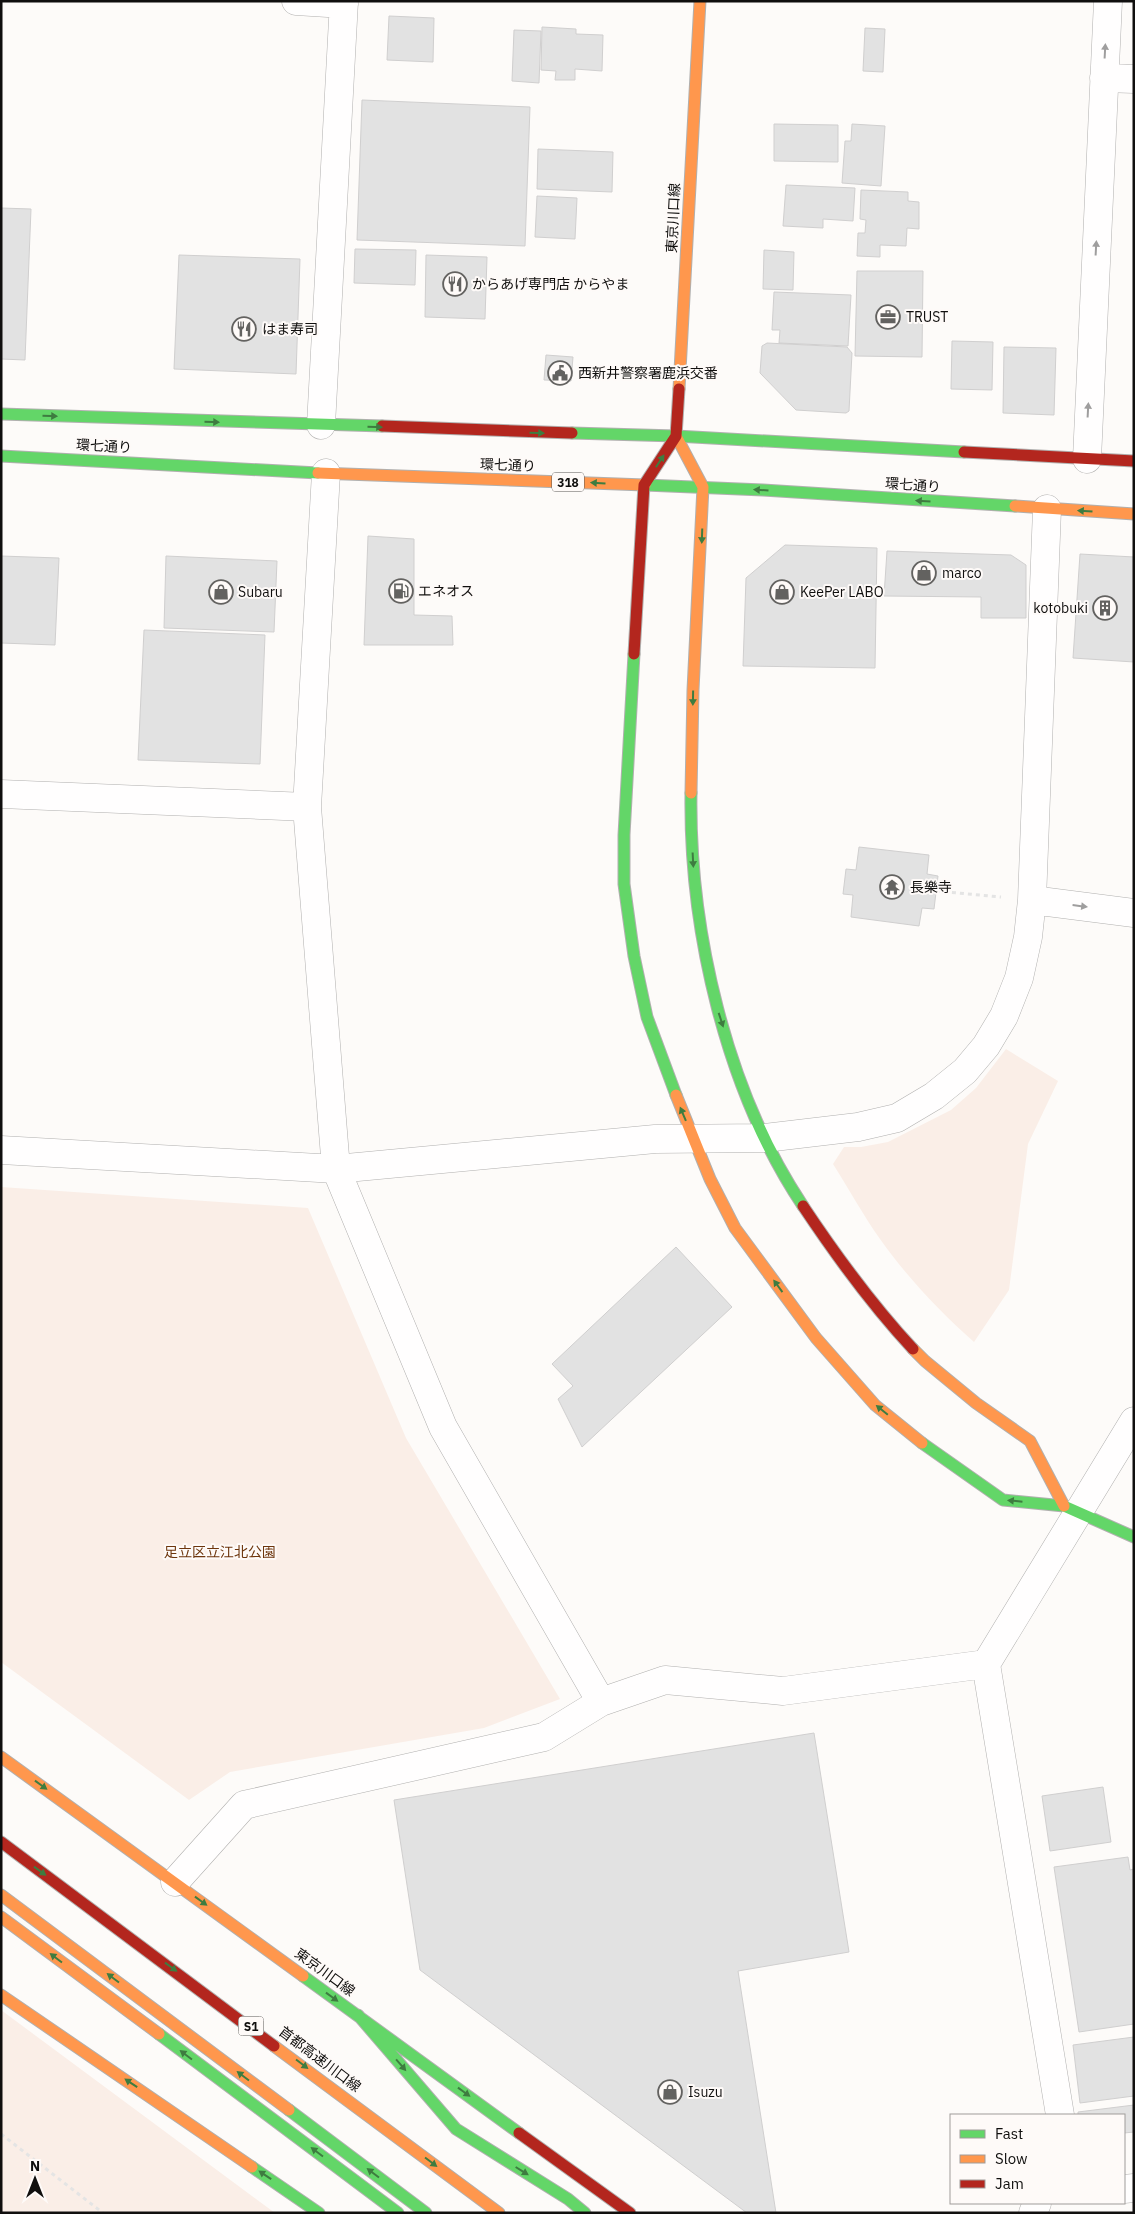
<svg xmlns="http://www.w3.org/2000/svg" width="1135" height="2214" font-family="'IBM Plex Sans','Noto Sans JP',sans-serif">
<rect width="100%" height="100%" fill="#fdfbf9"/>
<path fill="#faeee7" d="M 1006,1049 L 1058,1081 L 1028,1144 L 1009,1290 L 974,1342 C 939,1311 907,1277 880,1239 C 863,1215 849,1189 833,1164 L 844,1147 L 861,1147 L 888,1142 L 951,1110 L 976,1088 Z
M 1,1187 L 308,1208 L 406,1438 L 560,1699 L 484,1728 L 230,1772 L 189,1800 L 1,1662 Z
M 1,2010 L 275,2213 L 1,2213 Z"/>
<path fill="#e2e2e2" stroke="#d0cfcf" d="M 389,16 L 434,18 L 433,62 L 387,60 Z
M 542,27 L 576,29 L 576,34 L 603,35 L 602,71 L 575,69 L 575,80 L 555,80 L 556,71 L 541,70 Z
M 865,28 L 885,29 L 883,72 L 863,71 Z
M 514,30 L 541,31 L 539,83 L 512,81 Z
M 362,100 L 530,107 L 525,246 L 357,240 Z
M 774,124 L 838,125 L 838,162 L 774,161 Z
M 852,124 L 885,126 L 881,186 L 842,183 L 845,141 L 851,141 Z
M 538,149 L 613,152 L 612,192 L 537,189 Z
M 786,185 L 855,188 L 853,221 L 823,219 L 823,228 L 783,226 Z
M 861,190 L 908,192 L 908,201 L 919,202 L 919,229 L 907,228 L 906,246 L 880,245 L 880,257 L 857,256 L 858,233 L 865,233 L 866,220 L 860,219 Z
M 537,196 L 577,198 L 575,239 L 535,237 Z
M 1,208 L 31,209 L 25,360 L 1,359 Z
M 355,249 L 416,250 L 415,285 L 354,283 Z
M 764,250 L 794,252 L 793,290 L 763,289 Z
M 179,255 L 300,259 L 296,374 L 174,369 Z
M 426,255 L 487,257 L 485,319 L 425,317 Z
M 857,271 L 923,271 L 922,357 L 855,356 Z
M 774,292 L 851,295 L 848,346 L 779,343 L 780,330 L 772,330 Z
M 952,341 L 993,342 L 992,390 L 951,389 Z
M 767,343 L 847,347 L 852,353 L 849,411 L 846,413 L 796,410 L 760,373 L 762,346 Z
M 1004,347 L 1056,348 L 1054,415 L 1003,413 Z
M 546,355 L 573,357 L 571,381 L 544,380 Z
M 368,536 L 414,539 L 414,615 L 452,616 L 453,645 L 364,645 Z
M 785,545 L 877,548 L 875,668 L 743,666 L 746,578 Z
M 887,551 L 1011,555 L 1026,565 L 1026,618 L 981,618 L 981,597 L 884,596 Z
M 1080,554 L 1134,557 L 1134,662 L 1073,658 Z
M 1,556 L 59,558 L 55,645 L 1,643 Z
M 166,556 L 277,561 L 274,632 L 164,628 Z
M 144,630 L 265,635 L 260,764 L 138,760 Z
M 859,847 L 929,855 L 927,874 L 938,876 L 934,909 L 922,908 L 919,926 L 851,917 L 853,895 L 843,894 L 846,869 L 856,870 Z
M 676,1247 L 732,1307 L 582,1447 L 558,1399 L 573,1386 L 552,1364 Z
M 814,1733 L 849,1952 L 738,1971 L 776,2213 L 747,2213 L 420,1970 L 394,1800 Z
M 1103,1787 L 1111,1842 L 1050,1851 L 1042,1796 Z
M 1128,1857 L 1130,1870 L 1134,1869 L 1134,2024 L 1079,2032 L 1054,1867 Z
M 1134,2037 L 1134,2096 L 1080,2103 L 1073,2045 Z
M 1134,2105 L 1134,2132 L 1124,2133 L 1124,2115 L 1078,2115 L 1078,2112 Z"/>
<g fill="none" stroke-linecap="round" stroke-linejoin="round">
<g stroke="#b1b0af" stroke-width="29">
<path id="street" d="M 296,1 L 344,4
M 1104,78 L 1134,79
M 321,425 L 344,1
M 1087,459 L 1108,1
M 326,473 L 307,807 L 336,1169 L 443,1427 L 601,1702
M 1,794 L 307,807
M 1032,900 L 1134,913
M 1,1150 L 336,1169 L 655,1139 L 765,1138 L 858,1127 L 897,1118 L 934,1096 L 965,1071 L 986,1046 L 1004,1016 L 1019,978 L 1028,937 L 1032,900 L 1047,509
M 986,1664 L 1060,2115
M 175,1882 L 244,1805 L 544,1737 L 601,1702 L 665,1680 L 783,1691 L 986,1664 L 1134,1421
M 1124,2189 L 1134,2188
M 1033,2213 L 1037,2203"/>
</g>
<g stroke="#b1b0af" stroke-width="13">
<path id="fast" d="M 1,414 L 382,426
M 572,433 L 676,436 L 964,452
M 1,456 L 318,473
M 645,485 L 763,490 L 1015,506
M 634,654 L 624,835 L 624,884 L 634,956 L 647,1017 L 676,1095
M 691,793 C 689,930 726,1091 803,1206
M 922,1443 L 1003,1500 L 1064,1506 L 1134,1537
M 303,1976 L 519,2133
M 358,2015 L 456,2129 L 568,2199 L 585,2213
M 159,2034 L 398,2213
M 289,2110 L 426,2213
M 252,2167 L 319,2213"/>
</g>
<g stroke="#b1b0af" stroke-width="13">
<path id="slow" d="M 679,389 L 700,1
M 676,436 L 703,487 L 693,690 L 691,793
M 318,473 L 645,485
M 1015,506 L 1134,514
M 676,1095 L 710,1179 L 735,1228 L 816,1338 L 875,1405 L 922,1443
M 913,1349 L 925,1361 L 976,1403 L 1030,1441 L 1064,1506
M 1,1757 L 303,1976
M 1,1895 L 289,2110
M 1,1917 L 159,2034
M 1,1995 L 252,2167
M 274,2046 L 499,2213"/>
</g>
<g stroke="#b1b0af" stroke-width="13">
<path id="jam" d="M 382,426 L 572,433
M 964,452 L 1134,461
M 634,654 L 644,485 L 676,436 L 679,389
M 803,1206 C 837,1257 871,1304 913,1349
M 1,1842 L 274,2046
M 519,2133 L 630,2213"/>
</g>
<path stroke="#e4e4e4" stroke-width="3" stroke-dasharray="4 4" stroke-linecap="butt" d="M 936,891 L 1001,897
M 1,2134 L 103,2213"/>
<use href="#street" stroke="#fffefe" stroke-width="28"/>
<use href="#fast" stroke="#63d668" stroke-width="11"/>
<use href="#slow" stroke="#ff974d" stroke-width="11"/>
<use href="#jam" stroke="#b3261e" stroke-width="11"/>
</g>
<defs><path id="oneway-solid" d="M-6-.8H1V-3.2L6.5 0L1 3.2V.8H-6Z" transform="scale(1.25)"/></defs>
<g fill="#9f9e9e">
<use href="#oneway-solid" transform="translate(1105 51) rotate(-87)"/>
<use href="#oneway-solid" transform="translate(1096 248) rotate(-87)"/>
<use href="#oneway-solid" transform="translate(1088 410) rotate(-87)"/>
<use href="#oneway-solid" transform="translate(1080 906) rotate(7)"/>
</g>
<g fill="#3e7c40">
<use href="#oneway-solid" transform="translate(50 416) rotate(2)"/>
<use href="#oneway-solid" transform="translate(212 422) rotate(2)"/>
<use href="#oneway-solid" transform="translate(375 427) rotate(2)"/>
<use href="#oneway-solid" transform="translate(537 433) rotate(2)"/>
<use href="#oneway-solid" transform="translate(660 461) rotate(-57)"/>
<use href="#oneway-solid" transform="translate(598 483) rotate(-177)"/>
<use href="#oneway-solid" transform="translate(761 490) rotate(-177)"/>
<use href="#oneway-solid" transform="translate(923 501) rotate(-176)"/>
<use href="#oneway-solid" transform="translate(1085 511) rotate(-176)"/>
<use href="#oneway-solid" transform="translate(702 536) rotate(92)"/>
<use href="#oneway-solid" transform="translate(693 698) rotate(91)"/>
<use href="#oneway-solid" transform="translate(693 860) rotate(87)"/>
<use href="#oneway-solid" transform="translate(721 1020) rotate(72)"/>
<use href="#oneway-solid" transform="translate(683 1114) rotate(-113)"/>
<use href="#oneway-solid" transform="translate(778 1286) rotate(-126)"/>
<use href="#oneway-solid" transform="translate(882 1410) rotate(-141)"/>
<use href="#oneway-solid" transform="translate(1015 1501) rotate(-174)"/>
<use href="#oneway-solid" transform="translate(41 1785) rotate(36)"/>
<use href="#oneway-solid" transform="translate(40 1871) rotate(36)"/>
<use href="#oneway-solid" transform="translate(201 1901) rotate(36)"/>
<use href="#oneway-solid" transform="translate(56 1958) rotate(-143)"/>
<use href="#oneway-solid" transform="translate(171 1967) rotate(36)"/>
<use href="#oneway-solid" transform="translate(113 1978) rotate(-143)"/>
<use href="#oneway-solid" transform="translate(332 1997) rotate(36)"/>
<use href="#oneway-solid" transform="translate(186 2055) rotate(-143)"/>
<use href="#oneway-solid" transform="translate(302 2064) rotate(37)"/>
<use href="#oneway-solid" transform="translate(401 2065) rotate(49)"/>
<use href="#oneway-solid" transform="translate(243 2076) rotate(-143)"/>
<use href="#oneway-solid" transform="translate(131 2083) rotate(-146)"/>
<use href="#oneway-solid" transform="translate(464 2092) rotate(36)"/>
<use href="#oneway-solid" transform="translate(317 2152) rotate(-143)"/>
<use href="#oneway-solid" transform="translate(431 2162) rotate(37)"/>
<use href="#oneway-solid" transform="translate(522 2171) rotate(32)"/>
<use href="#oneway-solid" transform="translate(373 2173) rotate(-143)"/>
<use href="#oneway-solid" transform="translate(265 2175) rotate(-146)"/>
</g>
<defs>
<g id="restaurant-ring" transform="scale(1.25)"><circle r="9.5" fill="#fefaf8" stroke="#636260" stroke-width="1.5"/><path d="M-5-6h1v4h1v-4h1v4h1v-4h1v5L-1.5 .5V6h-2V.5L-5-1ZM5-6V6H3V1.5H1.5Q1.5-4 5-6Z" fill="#636260"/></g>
<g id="office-ring" transform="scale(1.25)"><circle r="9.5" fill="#fefaf8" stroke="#636260" stroke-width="1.5"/><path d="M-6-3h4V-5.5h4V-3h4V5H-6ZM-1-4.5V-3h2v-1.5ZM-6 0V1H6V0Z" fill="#636260"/></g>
<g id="civic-ring" transform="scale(1.25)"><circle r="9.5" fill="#fefaf8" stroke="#636260" stroke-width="1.5"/><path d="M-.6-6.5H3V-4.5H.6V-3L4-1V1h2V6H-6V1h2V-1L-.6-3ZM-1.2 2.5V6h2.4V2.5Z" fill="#636260"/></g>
<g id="shop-ring" transform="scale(1.25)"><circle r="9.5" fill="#fefaf8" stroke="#636260" stroke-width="1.5"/><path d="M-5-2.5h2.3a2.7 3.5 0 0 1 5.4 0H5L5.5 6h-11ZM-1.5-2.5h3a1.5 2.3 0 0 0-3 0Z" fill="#636260"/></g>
<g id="fuel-ring" transform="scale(1.25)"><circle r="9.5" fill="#fefaf8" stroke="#636260" stroke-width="1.5"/><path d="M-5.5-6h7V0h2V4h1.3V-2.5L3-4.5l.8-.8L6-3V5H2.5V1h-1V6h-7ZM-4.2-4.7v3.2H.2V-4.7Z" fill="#636260"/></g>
<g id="building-ring" transform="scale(1.25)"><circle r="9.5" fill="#fefaf8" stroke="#636260" stroke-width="1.5"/><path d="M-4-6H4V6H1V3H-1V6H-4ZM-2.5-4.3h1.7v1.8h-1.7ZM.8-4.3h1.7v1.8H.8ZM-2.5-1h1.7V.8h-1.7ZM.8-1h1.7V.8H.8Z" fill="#636260"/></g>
<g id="temple-ring" transform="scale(1.25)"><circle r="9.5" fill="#fefaf8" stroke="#636260" stroke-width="1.5"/><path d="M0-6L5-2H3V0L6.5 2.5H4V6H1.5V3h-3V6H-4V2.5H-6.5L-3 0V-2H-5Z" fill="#636260"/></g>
</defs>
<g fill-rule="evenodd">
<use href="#restaurant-ring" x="455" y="284"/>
<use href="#office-ring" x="888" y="317"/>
<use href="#restaurant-ring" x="244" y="329"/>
<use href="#civic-ring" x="560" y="373"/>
<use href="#shop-ring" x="924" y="573"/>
<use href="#fuel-ring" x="401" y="591"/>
<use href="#shop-ring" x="221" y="592"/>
<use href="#shop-ring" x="782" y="592"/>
<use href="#building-ring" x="1105" y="608"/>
<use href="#temple-ring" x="892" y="887"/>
<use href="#shop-ring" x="670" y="2092"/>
</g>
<g text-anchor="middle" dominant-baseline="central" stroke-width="4" stroke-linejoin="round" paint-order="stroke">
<g fill="#fefaf8" stroke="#575654" stroke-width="1">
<rect x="552" y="472.5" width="32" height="19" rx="4"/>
<rect x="238.5" y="2016.5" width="25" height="19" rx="4"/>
</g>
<g font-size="12" font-weight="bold" fill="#100f0e">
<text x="568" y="482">318</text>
<text x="251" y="2026">S1</text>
</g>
<g font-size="14" fill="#100f0e" stroke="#fefaf8">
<text transform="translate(673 218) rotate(-87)">東京川口線</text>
<text transform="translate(104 446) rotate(3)">環七通り</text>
<text transform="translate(508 465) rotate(2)">環七通り</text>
<text transform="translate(913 485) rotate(4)">環七通り</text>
<text transform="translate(325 1972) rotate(36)">東京川口線</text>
<text transform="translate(320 2059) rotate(37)">首都高速川口線</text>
</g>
<g font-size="14" fill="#100f0e" stroke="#fefaf8" text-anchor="start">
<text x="472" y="284">からあげ専門店 からやま</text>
<text x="906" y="317">TRUST</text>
<text x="262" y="329">はま寿司</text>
<text x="578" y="373">西新井警察署鹿浜交番</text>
<text x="942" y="573">marco</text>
<text x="418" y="591">エネオス</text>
<text x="238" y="592">Subaru</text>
<text x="800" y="592">KeePer LABO</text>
<text x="1088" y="608" text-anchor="end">kotobuki</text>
<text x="910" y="887">長樂寺</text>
<text x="688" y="2092">Isuzu</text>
</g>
<g font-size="14" fill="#6d350c" stroke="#fefaf8">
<text x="220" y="1552">足立区立江北公園</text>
</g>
</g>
<rect width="1135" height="2214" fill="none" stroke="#100f0e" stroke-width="5"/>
<rect x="950" y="2114" width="175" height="90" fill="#fefaf8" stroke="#9f9c9a"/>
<rect x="960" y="2130" width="25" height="8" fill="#63d668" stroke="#9f9c9a"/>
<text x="995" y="2139" font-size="15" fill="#100f0e">Fast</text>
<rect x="960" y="2155" width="25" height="8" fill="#ff974d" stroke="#9f9c9a"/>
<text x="995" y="2164" font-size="15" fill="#100f0e">Slow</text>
<rect x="960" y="2180" width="25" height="8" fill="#b3261e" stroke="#9f9c9a"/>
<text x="995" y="2189" font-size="15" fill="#100f0e">Jam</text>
<g transform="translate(35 2179)" stroke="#fefaf8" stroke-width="4" paint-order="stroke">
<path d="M0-4L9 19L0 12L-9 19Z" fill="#100f0e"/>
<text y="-8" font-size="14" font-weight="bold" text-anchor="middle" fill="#100f0e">N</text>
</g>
</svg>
